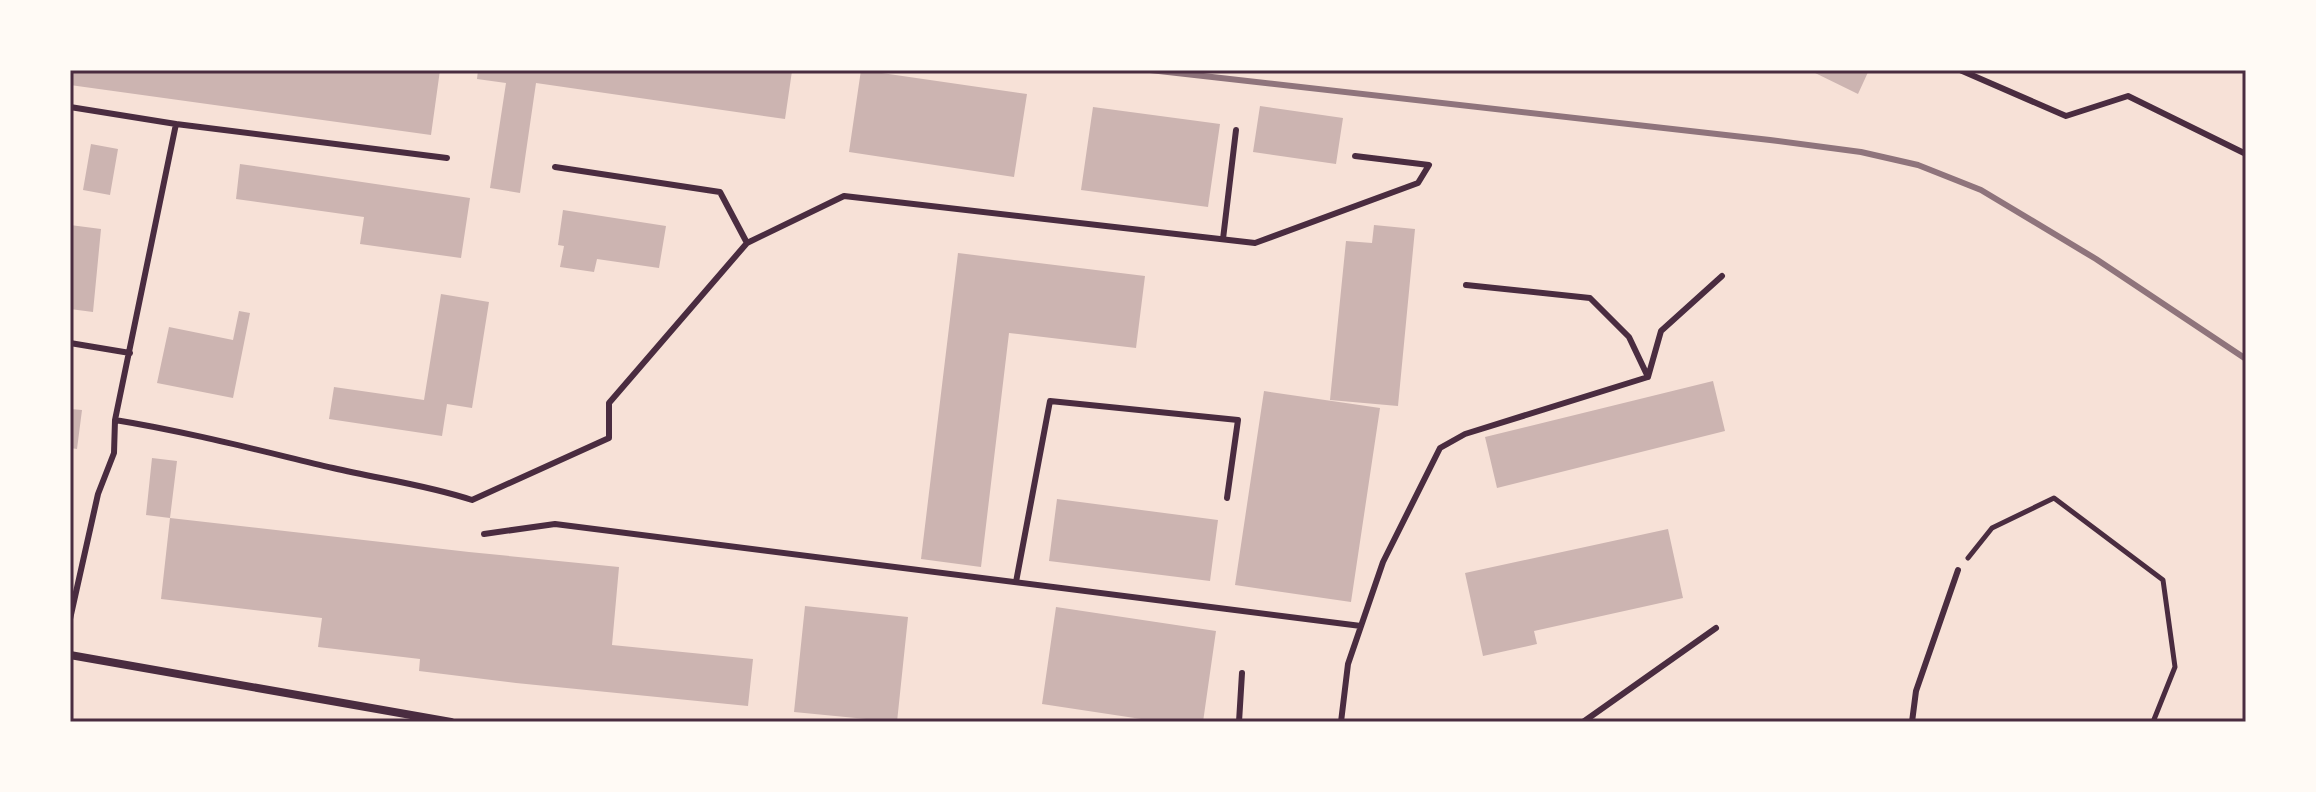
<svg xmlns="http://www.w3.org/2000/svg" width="2316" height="792" font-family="Lato,sans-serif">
<rect width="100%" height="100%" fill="#f7e1d7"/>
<path fill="#ccb4b1" d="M 70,70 L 440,70 L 431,135 L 70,85 Z
M 478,70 L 787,70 L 792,71 L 785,119 L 536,83 L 520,193 L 490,188 L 506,83 L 477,79 Z
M 861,70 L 1027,94 L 1014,177 L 849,152 Z
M 1809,70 L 1869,70 L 1858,94 Z
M 1260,106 L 1343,118 L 1336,164 L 1253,152 Z
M 1093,107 L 1220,124 L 1208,207 L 1081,190 Z
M 91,144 L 118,149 L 110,195 L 83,190 Z
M 240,164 L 470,198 L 461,258 L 360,244 L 364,217 L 236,199 Z
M 563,210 L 666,226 L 659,268 L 597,259 L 594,272 L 560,267 L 564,246 L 558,245 Z
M 70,225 L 101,229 L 93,312 L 70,309 Z
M 1374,225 L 1415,229 L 1398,406 L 1330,400 L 1346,241 L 1372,243 Z
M 958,253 L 1145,276 L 1136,348 L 1009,333 L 981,567 L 921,559 Z
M 441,294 L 489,302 L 472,408 L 447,404 L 442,436 L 329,419 L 334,387 L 424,400 Z
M 239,311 L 250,313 L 233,398 L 157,383 L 169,327 L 233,340 Z
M 1713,381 L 1725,431 L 1497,488 L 1485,437 Z
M 1264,391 L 1380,408 L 1351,602 L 1235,585 Z
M 70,409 L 82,410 L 77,449 L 70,448 Z
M 152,458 L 177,461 L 170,518 L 146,515 Z
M 1057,499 L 1218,520 L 1210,581 L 1049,561 Z
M 170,518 L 469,552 L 619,567 L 612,645 L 753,659 L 748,706 L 516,683 L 419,671 L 420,659 L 318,647 L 322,618 L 161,599 Z
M 1668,529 L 1683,598 L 1534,631 L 1537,644 L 1483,656 L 1465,573 Z
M 805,606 L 908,617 L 897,722 L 794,712 Z
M 1056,607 L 1216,631 L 1203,722 L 1161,722 L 1042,704 Z"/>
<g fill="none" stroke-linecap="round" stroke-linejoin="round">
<path stroke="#4a2c40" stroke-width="5" d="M 1968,558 L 1992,528 L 2054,498 L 2163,580 L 2175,667 L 2153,722"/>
<path stroke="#4a2c40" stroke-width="6" d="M 1960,70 L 2066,116 L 2128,96 L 2246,154
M 70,107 L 176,124 L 115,420
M 176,124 L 447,158
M 1223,239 L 1236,130
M 747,243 L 844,196 L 1255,243 L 1418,183 L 1429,165 L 1355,156
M 70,343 L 130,353
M 1648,377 L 1661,331 L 1722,276
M 484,534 L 555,524 L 1361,626
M 1016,582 L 1050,401 L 1238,420 L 1227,498
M 70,619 L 98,494 L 114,453 L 115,420 C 189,432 261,451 333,468 C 380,479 427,485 472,500 L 609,438 L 609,403 L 747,243 L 720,192 L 555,167
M 1239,722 L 1242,673
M 1341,722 L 1348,664 L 1383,562 L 1440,448 L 1465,434 L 1648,377 L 1629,337 L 1590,298 L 1466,285
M 1583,722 L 1716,628
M 1912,722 L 1916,691 L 1958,570"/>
<path stroke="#4a2c40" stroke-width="8" d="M 70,655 L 451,722"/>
<path stroke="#8f747c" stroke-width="6" d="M 1150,70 L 1770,140 L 1861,152 L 1918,165 L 1981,190 L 2096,259 L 2246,359"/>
</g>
<rect width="2316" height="792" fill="none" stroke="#fffaf5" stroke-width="144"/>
<rect x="72" y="72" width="2172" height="648" fill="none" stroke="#4a2c40" stroke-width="3"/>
</svg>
